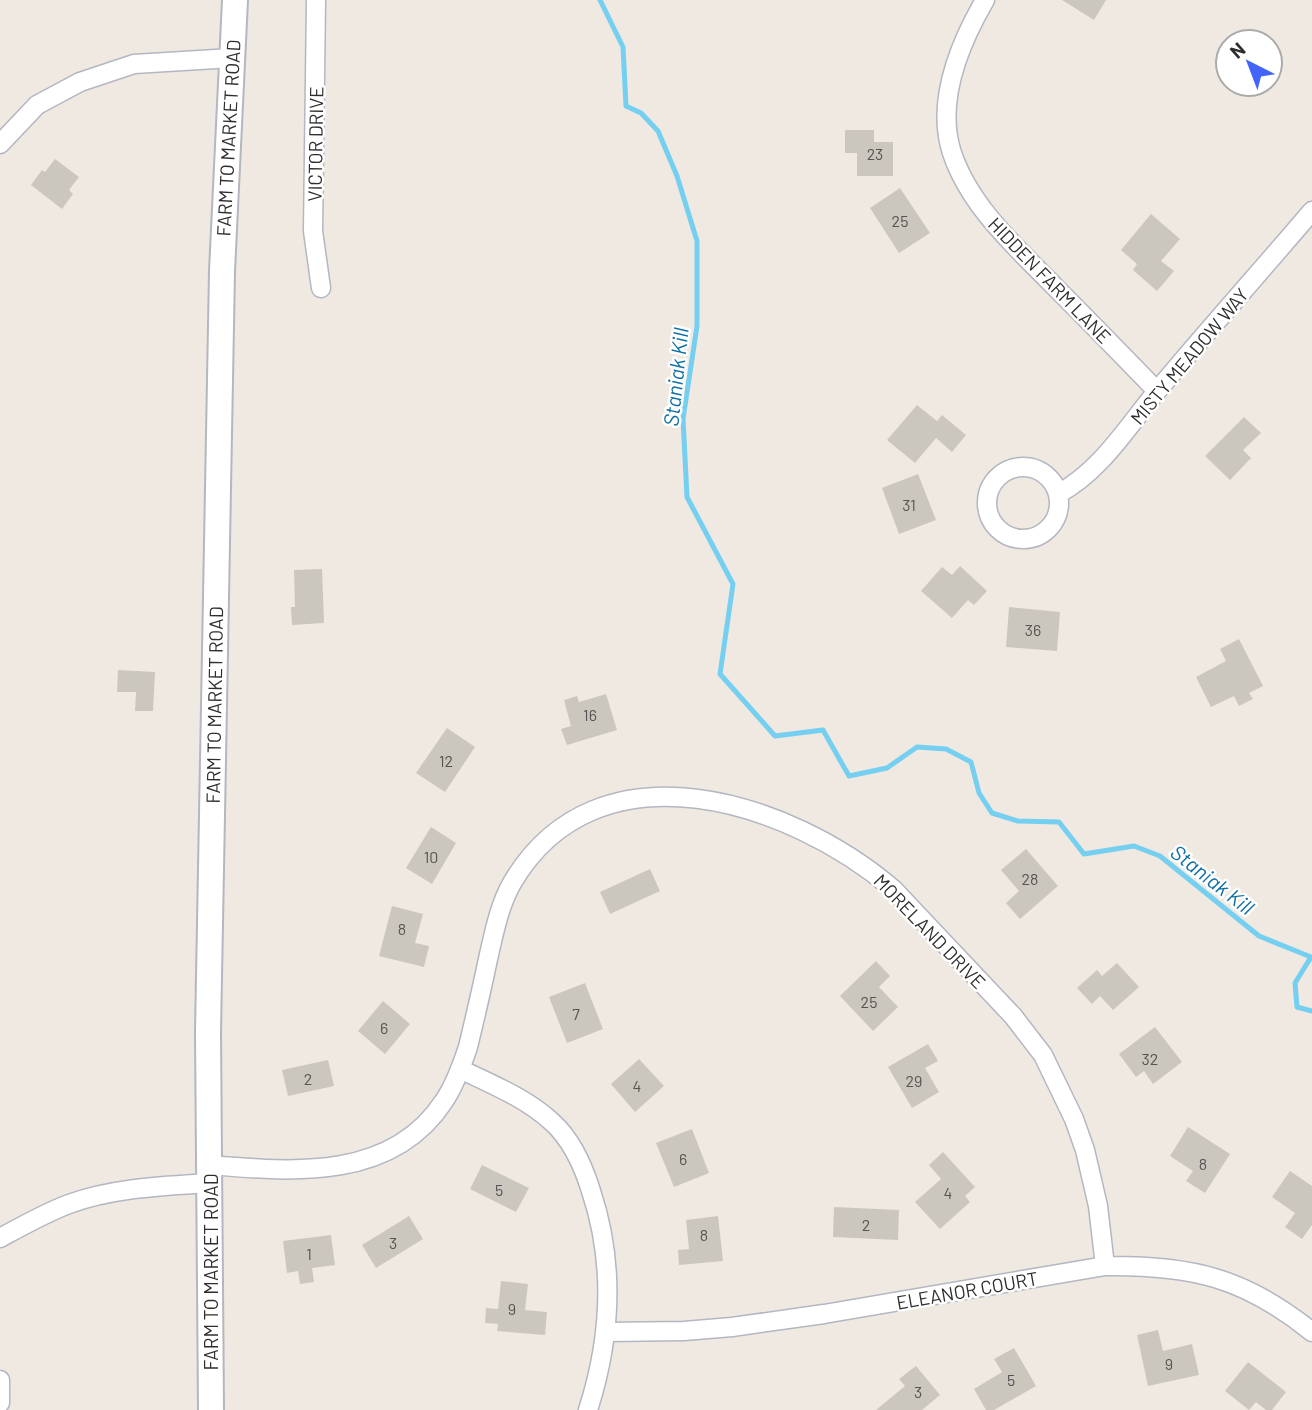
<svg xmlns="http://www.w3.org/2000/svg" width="1312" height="1410" font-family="Barlow,sans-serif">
<rect width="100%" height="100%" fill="#efe9e1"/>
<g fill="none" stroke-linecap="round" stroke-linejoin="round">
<path stroke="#75cff0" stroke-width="5" d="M 600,0 L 623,47 L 626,106 L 641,113 L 658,131 L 677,176 L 697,241 L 697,326 L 683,419 L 687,497 L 733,584 L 720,674 L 775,736 L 823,730 L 849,776 L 887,768 L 917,747 L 946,749 L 971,762 L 979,793 L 992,813 L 1018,821 L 1059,822 L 1084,854 L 1134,846 L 1160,856 L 1259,936 L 1311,957 L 1295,983 L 1297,1007 L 1312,1011"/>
</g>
<path fill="#cbc7bf" d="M 1062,0 L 1106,0 L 1094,20 Z
M 845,130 L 874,130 L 874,142 L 893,142 L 893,176 L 857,176 L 857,153 L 845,153 Z
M 55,159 L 79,177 L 69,190 L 73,194 L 62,209 L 31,185 L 42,170 L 45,172 Z
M 900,188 L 930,233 L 899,253 L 870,208 Z
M 1151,214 L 1180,239 L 1161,261 L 1174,271 L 1157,291 L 1133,270 L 1137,264 L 1121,250 Z
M 917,405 L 937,421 L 942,415 L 966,435 L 952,452 L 936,438 L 915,463 L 887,440 Z
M 1244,417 L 1261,433 L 1243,450 L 1251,458 L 1230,480 L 1205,456 Z
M 918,474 L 936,520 L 899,534 L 882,488 Z
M 960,566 L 987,591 L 974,605 L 968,600 L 952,618 L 921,591 L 942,567 L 952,575 Z
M 322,569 L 324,623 L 292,625 L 291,607 L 295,607 L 294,570 Z
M 1009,607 L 1060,612 L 1057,651 L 1006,647 Z
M 1239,639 L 1263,686 L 1249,693 L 1253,699 L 1239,706 L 1234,696 L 1211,707 L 1196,677 L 1226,661 L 1220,649 Z
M 118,670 L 155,672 L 153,711 L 135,711 L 136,692 L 117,692 Z
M 606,694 L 617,730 L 567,745 L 561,729 L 571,726 L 564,700 L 577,696 L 579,702 Z
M 447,728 L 475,747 L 445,792 L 416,773 Z
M 431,827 L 456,843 L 432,884 L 406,868 Z
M 1026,849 L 1058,886 L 1020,919 L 1006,903 L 1019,891 L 1001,870 Z
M 650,869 L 660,891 L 610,914 L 600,892 Z
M 392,906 L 423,914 L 415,943 L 429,946 L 424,967 L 379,956 Z
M 876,961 L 890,976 L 879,987 L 898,1007 L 873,1031 L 840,996 Z
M 1117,963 L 1139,987 L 1113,1010 L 1100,996 L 1092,1004 L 1077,988 L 1097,970 L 1102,976 Z
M 585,983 L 603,1029 L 567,1043 L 549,997 Z
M 383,1001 L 410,1024 L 385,1054 L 358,1031 Z
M 1155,1027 L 1182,1062 L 1153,1084 L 1144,1071 L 1136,1077 L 1119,1054 Z
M 928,1044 L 938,1061 L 925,1068 L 939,1092 L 912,1108 L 888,1067 Z
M 639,1059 L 664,1086 L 635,1112 L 611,1084 Z
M 328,1060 L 334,1086 L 288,1096 L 282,1070 Z
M 1188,1127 L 1230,1154 L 1205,1193 L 1186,1181 L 1193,1171 L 1170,1156 Z
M 692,1129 L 709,1173 L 674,1187 L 656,1143 Z
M 943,1152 L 975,1187 L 965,1196 L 970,1202 L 940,1229 L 915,1202 L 941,1179 L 929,1165 Z
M 482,1165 L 529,1188 L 516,1212 L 470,1189 Z
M 1290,1171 L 1312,1186 L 1312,1225 L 1302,1239 L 1285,1227 L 1295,1213 L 1272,1197 Z
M 834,1207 L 899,1210 L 898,1240 L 833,1237 Z
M 409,1216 L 423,1239 L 376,1268 L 362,1245 Z
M 718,1216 L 723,1261 L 679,1265 L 678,1250 L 689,1249 L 686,1220 Z
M 331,1235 L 335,1265 L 312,1268 L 314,1282 L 300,1284 L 298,1271 L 287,1273 L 283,1241 Z
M 501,1281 L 528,1284 L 525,1310 L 547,1312 L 545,1335 L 497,1331 L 498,1324 L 485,1323 L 486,1308 L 498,1309 Z
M 1158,1330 L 1163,1351 L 1192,1344 L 1199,1375 L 1148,1386 L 1137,1335 Z
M 1014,1348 L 1036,1386 L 994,1410 L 986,1410 L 974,1389 L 1002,1372 L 994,1359 Z
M 1248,1362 L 1286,1392 L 1272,1410 L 1266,1410 L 1256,1402 L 1249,1410 L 1225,1391 Z
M 916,1366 L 940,1395 L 922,1410 L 876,1410 L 905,1386 L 899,1379 Z"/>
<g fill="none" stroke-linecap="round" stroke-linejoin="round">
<g stroke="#b4b7c1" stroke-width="21">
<path id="street" d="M 316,0 L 313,231 L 321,288
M 985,0 C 960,43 935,101 952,153 C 970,207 1017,248 1056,288 C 1090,322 1124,357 1157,391
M 0,144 L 37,105 L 80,82 L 134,64 L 232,58
M987 503a36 36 0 1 1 72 0a36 36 0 1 1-72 0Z
M 1058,494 C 1102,470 1127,427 1158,390 C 1208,330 1261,271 1312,211
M 460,1069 C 491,1084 526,1098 552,1122 C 572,1140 583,1165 591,1191 C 615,1263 611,1338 588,1410
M 210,1165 C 293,1172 392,1181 444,1101 C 455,1085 462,1065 468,1047 C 475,1018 482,988 488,959 C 494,933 499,906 512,883 C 597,738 790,801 893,889 L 1013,1016 L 1043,1055 L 1074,1119 L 1085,1150 L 1098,1206 L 1105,1266
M 0,1238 C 22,1226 45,1213 69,1204 C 112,1188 163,1186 209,1183
M 606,1332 L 684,1331 L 732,1327 L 824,1314 L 1105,1266 C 1190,1265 1244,1277 1312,1332
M 0,1380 L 0,1403"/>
</g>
<g stroke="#b4b7c1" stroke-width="28">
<path id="secondary" d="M 211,1410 L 208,1032 L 222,271 L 235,0"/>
</g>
<use href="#street" stroke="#fff" stroke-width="18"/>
<use href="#secondary" stroke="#fff" stroke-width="24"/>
</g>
<g text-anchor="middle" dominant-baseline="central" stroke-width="5" stroke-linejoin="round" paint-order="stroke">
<g font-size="16" fill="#555452">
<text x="875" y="153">23</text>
<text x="900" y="220">25</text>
<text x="909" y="504">31</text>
<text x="1033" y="629">36</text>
<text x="590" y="714">16</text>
<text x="446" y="760">12</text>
<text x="431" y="856">10</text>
<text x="1030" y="878">28</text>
<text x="402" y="928">8</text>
<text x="869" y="1001">25</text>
<text x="576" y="1013">7</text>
<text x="384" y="1027">6</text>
<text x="1150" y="1058">32</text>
<text x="308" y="1078">2</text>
<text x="914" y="1080">29</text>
<text x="637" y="1085">4</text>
<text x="683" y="1158">6</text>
<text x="1203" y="1163">8</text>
<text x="499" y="1189">5</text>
<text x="948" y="1192">4</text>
<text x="866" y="1224">2</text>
<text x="704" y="1234">8</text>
<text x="393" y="1242">3</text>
<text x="309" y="1253">1</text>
<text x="512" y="1308">9</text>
<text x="1169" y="1363">9</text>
<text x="1011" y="1379">5</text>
<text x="918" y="1391">3</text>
</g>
<g font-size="19" fill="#2e2e2e" stroke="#fff">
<text transform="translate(228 138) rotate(-87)">FARM TO MARKET ROAD</text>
<text transform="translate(315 144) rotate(-89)">VICTOR DRIVE</text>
<text transform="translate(1050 280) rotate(46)">HIDDEN FARM LANE</text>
<text transform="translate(1189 356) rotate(-50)">MISTY MEADOW WAY</text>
<text transform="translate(214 705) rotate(-89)">FARM TO MARKET ROAD</text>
<text transform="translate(930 931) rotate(46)">MORELAND DRIVE</text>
<text transform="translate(210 1272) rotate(-90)">FARM TO MARKET ROAD</text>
<text transform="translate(967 1290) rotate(-10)">ELEANOR COURT</text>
</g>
<g font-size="21" font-style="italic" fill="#0d6fa3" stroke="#fff">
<text transform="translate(675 377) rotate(-84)">Staniak Kill</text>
<text transform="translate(1213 879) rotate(38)">Staniak Kill</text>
</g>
</g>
<g transform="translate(1249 63) rotate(318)"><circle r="33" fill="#ffffff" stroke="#ababab" stroke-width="2"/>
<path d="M0-5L12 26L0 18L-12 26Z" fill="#4264fb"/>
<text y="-10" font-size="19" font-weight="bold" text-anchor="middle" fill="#2e2e2e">N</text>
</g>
</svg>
